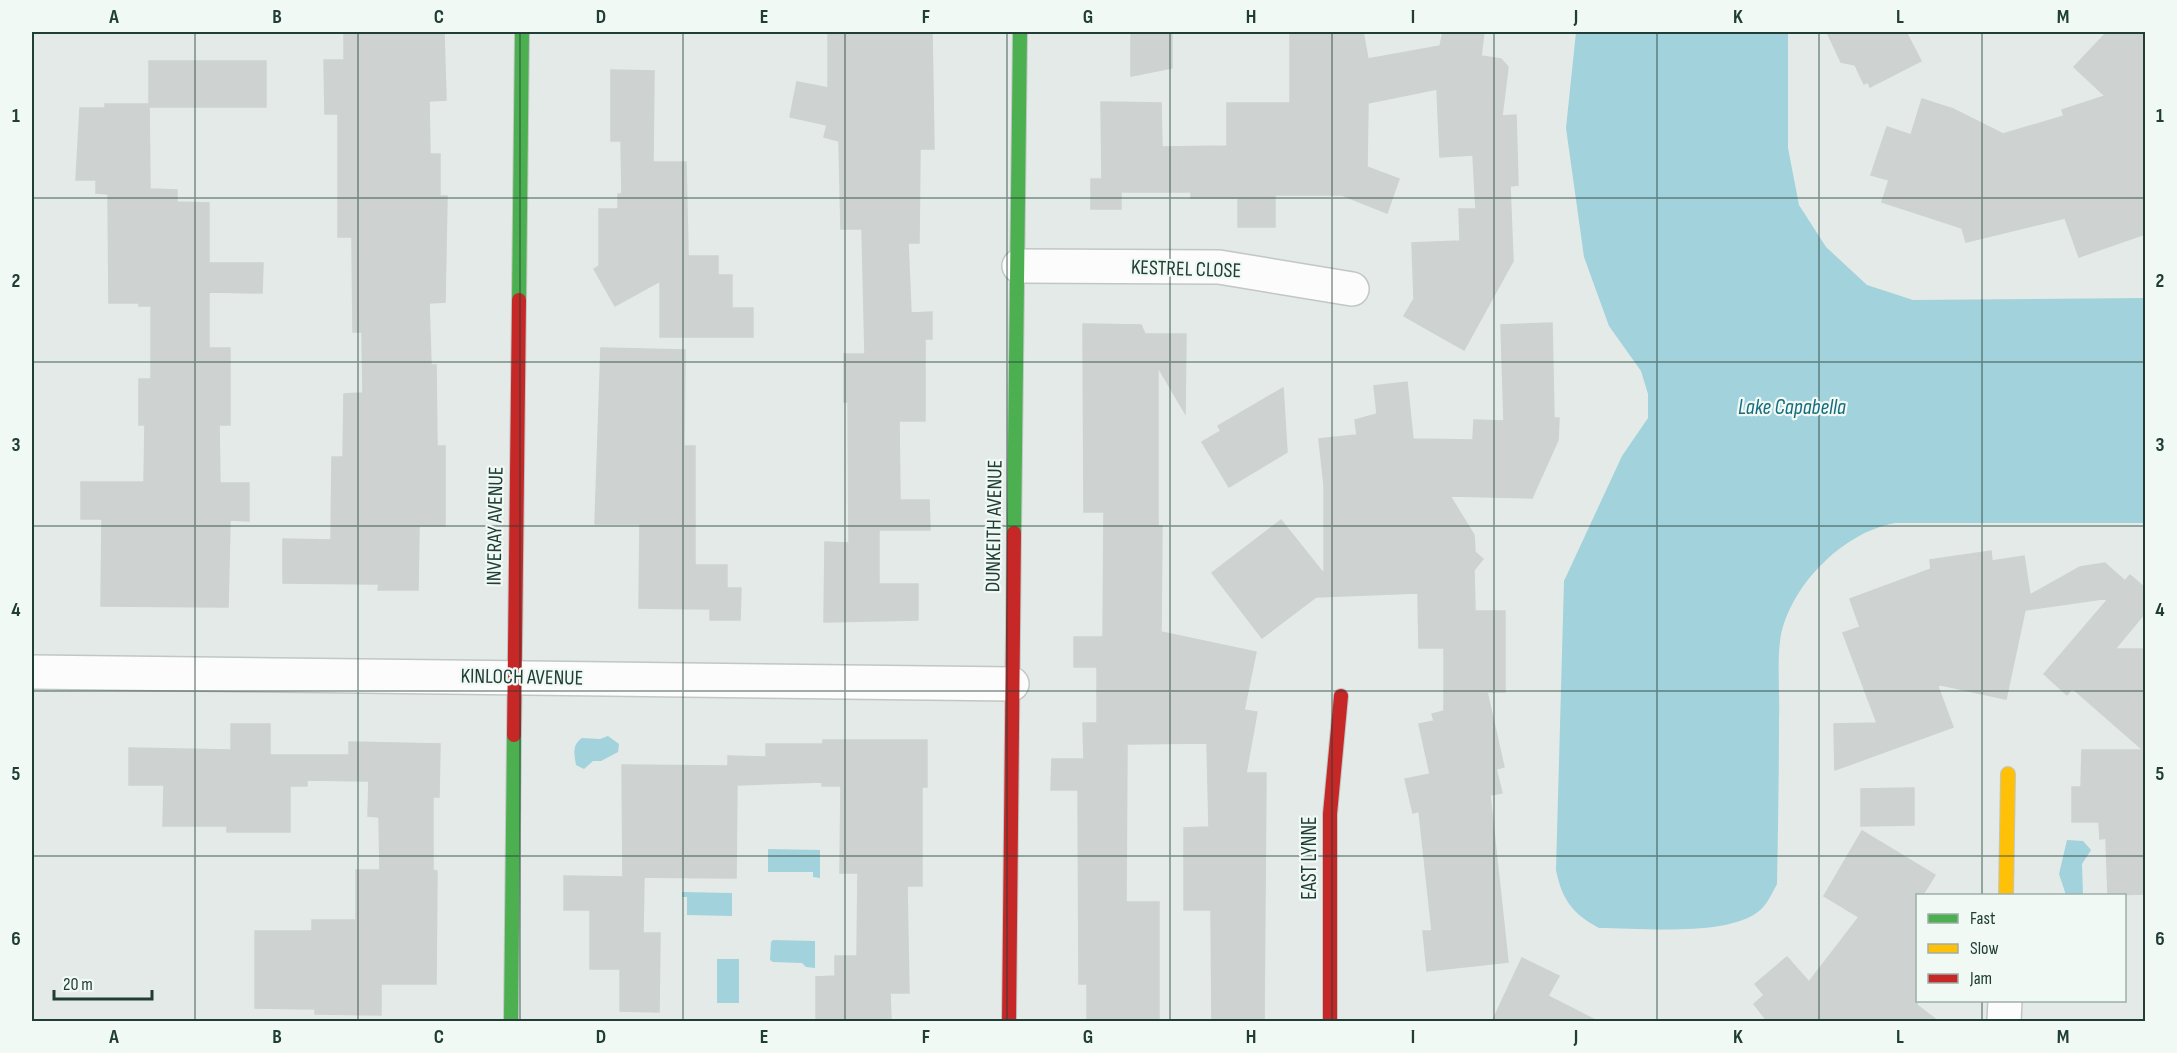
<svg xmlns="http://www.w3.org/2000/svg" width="2177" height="1053" font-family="'Sofia Sans Condensed',sans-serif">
<rect width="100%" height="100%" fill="#e4eae7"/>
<path fill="#a2d2db" d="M 1576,32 L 1788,32 L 1788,148 L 1799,205 L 1826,247 L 1867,285 L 1913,300 L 2145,298 L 2145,523 L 1895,523 C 1843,532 1788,587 1780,641 C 1777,666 1780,694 1779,719 C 1779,774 1778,829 1777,884 C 1772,893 1767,905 1759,911 C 1728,937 1640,928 1599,928 C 1573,914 1562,900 1556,870 L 1564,581 L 1622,456 L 1648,418 L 1648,394 L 1641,371 L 1609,326 L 1584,257 L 1566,128 Z
M 608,736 L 619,744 L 618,752 L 601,761 L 593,761 L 584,769 L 576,765 C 574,753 572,745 582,738 L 600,739 Z
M 2067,840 L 2083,841 L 2091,850 L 2082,864 L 2083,895 L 2066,895 L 2059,874 Z
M 768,849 L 820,850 L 820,878 L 813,877 L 813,872 L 768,872 Z
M 682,892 L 732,893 L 732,916 L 687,915 L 687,897 L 682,897 Z
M 773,940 L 815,941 L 815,968 L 806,967 L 802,963 L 773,962 L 770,960 L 771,942 Z
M 717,959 L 739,959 L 739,1003 L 717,1003 Z"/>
<path fill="#ced3d1" stroke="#cdd3d0" stroke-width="1.5" d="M 344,32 L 444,32 L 446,100 L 429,101 L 430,154 L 440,154 L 440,196 L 447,196 L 445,302 L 429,303 L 431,365 L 436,365 L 437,446 L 445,446 L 445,526 L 419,526 L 418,590 L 378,590 L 379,584 L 283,583 L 283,539 L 331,540 L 332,457 L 343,457 L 344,394 L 363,393 L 362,332 L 353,332 L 352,237 L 338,237 L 338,114 L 325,114 L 324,60 L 344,60 Z
M 828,32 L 932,32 L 934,149 L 920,149 L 919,243 L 908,243 L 911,313 L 932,312 L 932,339 L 925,339 L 925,421 L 899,421 L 900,500 L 929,500 L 930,530 L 879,530 L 879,584 L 918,584 L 918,620 L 824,622 L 825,542 L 849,543 L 848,402 L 844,402 L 844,354 L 865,354 L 862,229 L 841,229 L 839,141 L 824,137 L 827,125 L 790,117 L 797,82 L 828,88 Z
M 1131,32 L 1172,32 L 1172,68 L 1131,76 Z
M 1290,32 L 1363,32 L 1368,59 L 1440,46 L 1443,32 L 1484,32 L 1481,56 L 1501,59 L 1508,67 L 1502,116 L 1516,115 L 1518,185 L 1510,186 L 1513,261 L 1464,350 L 1404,316 L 1414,299 L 1412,243 L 1460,241 L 1459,209 L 1476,209 L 1473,155 L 1440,157 L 1437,89 L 1368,103 L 1367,167 L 1399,179 L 1387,213 L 1342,195 L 1275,195 L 1275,227 L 1238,227 L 1238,198 L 1191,198 L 1191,192 L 1121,192 L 1121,209 L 1091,209 L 1091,179 L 1102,179 L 1101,102 L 1161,103 L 1162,147 L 1227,146 L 1227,103 L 1290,103 Z
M 1827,32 L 1906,32 L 1921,61 L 1870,87 L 1868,82 L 1864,84 L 1855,65 L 1841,62 Z
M 2107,32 L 2145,32 L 2145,234 L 2079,257 L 2065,218 L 1966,242 L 1962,228 L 1882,202 L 1889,180 L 1871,175 L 1887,127 L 1911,135 L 1922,99 L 1953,109 L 2003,134 L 2064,116 L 2062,110 L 2105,96 L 2074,67 Z
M 149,61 L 266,61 L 266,107 L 149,107 Z
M 611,70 L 654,71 L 653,162 L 686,162 L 688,256 L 718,256 L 718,275 L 732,275 L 732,308 L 753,308 L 753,337 L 660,337 L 660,281 L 615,306 L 594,269 L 599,266 L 599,209 L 618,209 L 618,194 L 622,194 L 621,141 L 611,141 Z
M 105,104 L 149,104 L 150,189 L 177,190 L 177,202 L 209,203 L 209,263 L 263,263 L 262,293 L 209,292 L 209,348 L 230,348 L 230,425 L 219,425 L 220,483 L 249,483 L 249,521 L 230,520 L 228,607 L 101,606 L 102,519 L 81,519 L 81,482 L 144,482 L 145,425 L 139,425 L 139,379 L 151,379 L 151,306 L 139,306 L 139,303 L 109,303 L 108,194 L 96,193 L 96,180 L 76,180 L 80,108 L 105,108 Z
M 1552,323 L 1554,418 L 1559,418 L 1558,440 L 1532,498 L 1450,496 L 1474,535 L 1475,552 L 1483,559 L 1474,570 L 1475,611 L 1505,611 L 1505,692 L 1487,692 L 1504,767 L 1496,769 L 1502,793 L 1490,795 L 1508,962 L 1427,971 L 1423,931 L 1432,931 L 1419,811 L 1413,813 L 1405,779 L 1430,774 L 1419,724 L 1434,721 L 1432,714 L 1444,711 L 1444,648 L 1419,648 L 1418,593 L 1316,597 L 1262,638 L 1212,573 L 1281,520 L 1324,574 L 1324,485 L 1319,439 L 1357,435 L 1355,420 L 1377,414 L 1374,386 L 1407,382 L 1413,439 L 1473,440 L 1474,420 L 1504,421 L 1501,325 Z
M 1083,324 L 1141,325 L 1145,334 L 1186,334 L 1185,413 L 1158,367 L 1158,526 L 1162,526 L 1161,632 L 1256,652 L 1244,710 L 1257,712 L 1246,773 L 1266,773 L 1264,1022 L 1212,1022 L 1211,910 L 1184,910 L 1184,828 L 1209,827 L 1207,743 L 1127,744 L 1126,902 L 1159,902 L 1159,1022 L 1087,1022 L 1087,984 L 1079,984 L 1078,790 L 1051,790 L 1052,759 L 1084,759 L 1083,723 L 1097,723 L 1097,667 L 1074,667 L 1074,637 L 1103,637 L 1104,512 L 1084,512 Z
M 601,348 L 685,350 L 684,446 L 695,446 L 695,565 L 727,565 L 727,588 L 741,588 L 740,620 L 710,620 L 710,609 L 639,608 L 640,524 L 595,524 Z
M 1283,388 L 1287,452 L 1229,487 L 1202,442 L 1221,431 L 1218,426 Z
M 1991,551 L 1992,561 L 2024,556 L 2030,595 L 2080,567 L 2105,563 L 2125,581 L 2130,575 L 2145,588 L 2145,613 L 2115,649 L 2145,649 L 2145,894 L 2108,895 L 2106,838 L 2100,839 L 2099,822 L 2072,822 L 2072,787 L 2081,787 L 2082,750 L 2143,750 L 2072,688 L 2067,695 L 2044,674 L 2109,598 L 2025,610 L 2006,699 L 1937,684 L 1953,727 L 1835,770 L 1834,724 L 1877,723 L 1843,633 L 1860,627 L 1850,599 L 1931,569 L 1930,560 Z
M 231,724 L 270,724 L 270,755 L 349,755 L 349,742 L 440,744 L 439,797 L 433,797 L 433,870 L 437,871 L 436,984 L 381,984 L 381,1015 L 315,1014 L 315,1009 L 255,1008 L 255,931 L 312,931 L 312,920 L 356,920 L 356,870 L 380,870 L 379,817 L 368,816 L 369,781 L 307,780 L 307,786 L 290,786 L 290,832 L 227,832 L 227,826 L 163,826 L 164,785 L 129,785 L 129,748 L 231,750 Z
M 823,740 L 927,740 L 927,787 L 922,787 L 922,886 L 907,886 L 909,993 L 890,993 L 891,1021 L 816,1022 L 816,977 L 835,976 L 835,956 L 857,956 L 858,873 L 840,873 L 841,786 L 822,786 L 822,782 L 737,785 L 736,878 L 627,877 L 644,877 L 643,933 L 660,933 L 659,1012 L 620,1011 L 620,969 L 590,969 L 590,910 L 564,910 L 564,876 L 623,877 L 622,765 L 728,766 L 728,756 L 766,757 L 766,744 L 823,744 Z
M 1914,788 L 1914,825 L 1861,826 L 1861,789 Z
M 1862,831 L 1935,875 L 1922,896 L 1917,896 L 1917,1005 L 1939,1022 L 1768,1022 L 1754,1004 L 1764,995 L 1755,984 L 1787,957 L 1809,982 L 1859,917 L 1824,896 Z
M 1522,958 L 1559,976 L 1548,996 L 1599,1022 L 1492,1022 Z"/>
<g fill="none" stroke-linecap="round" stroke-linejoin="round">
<g stroke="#c1c7c4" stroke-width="36">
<path id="street" d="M 1019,266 L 1219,267 L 1352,289
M 32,672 L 1012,684
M 2004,1022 L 2005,1000"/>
</g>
<g stroke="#bfc7c4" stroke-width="16">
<path id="fast" d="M 519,300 L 522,32
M 1014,533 L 1020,32
M 511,1022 L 514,735"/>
</g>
<g stroke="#bfc7c4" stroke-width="16">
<path id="slow" d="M 2006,896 L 2008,774"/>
</g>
<g stroke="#bfc7c4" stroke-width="16">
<path id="jam" d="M 514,735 L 519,300
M 1009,1022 L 1014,533
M 1330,1022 L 1330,814 L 1341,696"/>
</g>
<use href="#street" stroke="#fbfcfb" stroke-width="33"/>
<use href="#fast" stroke="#4caf50" stroke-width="14"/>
<use href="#slow" stroke="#ffc107" stroke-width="14"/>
<use href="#jam" stroke="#c62828" stroke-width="14"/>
</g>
<path fill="none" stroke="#203e36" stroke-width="1.5" stroke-opacity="0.55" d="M 195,32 L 195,1022M 358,32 L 358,1022M 520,32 L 520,1022M 683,32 L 683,1022M 845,32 L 845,1022M 1007,32 L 1007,1022M 1170,32 L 1170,1022M 1332,32 L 1332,1022M 1494,32 L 1494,1022M 1657,32 L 1657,1022M 1819,32 L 1819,1022M 1982,32 L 1982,896M 32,198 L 2146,198M 32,362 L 2146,362M 32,526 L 2146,526M 32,691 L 2146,691M 32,856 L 2146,856M 1982,1000 L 1982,1022"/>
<g text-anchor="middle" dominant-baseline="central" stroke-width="4.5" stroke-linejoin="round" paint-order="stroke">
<g font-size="21" fill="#203e36" stroke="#f1f9f5">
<text transform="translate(1186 269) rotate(2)">KESTREL CLOSE</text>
<text transform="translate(495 526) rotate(-89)">INVERAY AVENUE</text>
<text transform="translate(994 526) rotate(-89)">DUNKEITH AVENUE</text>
<text transform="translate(522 677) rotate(1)">KINLOCH AVENUE</text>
<text transform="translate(1309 858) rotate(-90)">EAST LYNNE</text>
</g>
<g font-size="22" font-style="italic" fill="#166c7e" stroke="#f1f9f5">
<text x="1792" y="407">Lake Capabella</text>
</g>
</g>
<rect width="2177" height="1053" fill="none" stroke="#f1f9f5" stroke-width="66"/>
<rect x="1916" y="894" width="210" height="108" fill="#f1f9f5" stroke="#9daea9" stroke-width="1.5"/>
<rect x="1928" y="914" width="30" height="9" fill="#4caf50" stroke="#9daea9" stroke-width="1.5"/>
<text x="1970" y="924" font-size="18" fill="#203e36">Fast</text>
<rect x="1928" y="944" width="30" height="9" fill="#ffc107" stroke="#9daea9" stroke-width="1.5"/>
<text x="1970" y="954" font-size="18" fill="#203e36">Slow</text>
<rect x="1928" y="974" width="30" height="9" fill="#c62828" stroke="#9daea9" stroke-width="1.5"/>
<text x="1970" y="984" font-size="18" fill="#203e36">Jam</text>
<path d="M54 990v9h98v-9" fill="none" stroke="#203e36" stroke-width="3"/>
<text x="63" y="990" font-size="18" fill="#203e36" stroke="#f1f9f5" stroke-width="4.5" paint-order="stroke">20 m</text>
<rect x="33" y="33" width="2111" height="987" fill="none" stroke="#203e36" stroke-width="2"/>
<g font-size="20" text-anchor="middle" font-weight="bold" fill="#203e36">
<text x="114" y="23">A</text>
<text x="277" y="23">B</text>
<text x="439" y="23">C</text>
<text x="601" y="23">D</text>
<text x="764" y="23">E</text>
<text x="926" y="23">F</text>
<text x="1088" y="23">G</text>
<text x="1251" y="23">H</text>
<text x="1413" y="23">I</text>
<text x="1576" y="23">J</text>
<text x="1738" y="23">K</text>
<text x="1900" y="23">L</text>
<text x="2063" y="23">M</text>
<text x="16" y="122">1</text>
<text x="2160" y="122">1</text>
<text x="16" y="287">2</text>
<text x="2160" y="287">2</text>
<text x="16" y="451">3</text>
<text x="2160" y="451">3</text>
<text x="16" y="616">4</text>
<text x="2160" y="616">4</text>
<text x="16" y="780">5</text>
<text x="2160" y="780">5</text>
<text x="16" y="945">6</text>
<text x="2160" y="945">6</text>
<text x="114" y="1043">A</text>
<text x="277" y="1043">B</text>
<text x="439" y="1043">C</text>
<text x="601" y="1043">D</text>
<text x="764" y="1043">E</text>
<text x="926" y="1043">F</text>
<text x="1088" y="1043">G</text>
<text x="1251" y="1043">H</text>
<text x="1413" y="1043">I</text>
<text x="1576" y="1043">J</text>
<text x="1738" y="1043">K</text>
<text x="1900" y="1043">L</text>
<text x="2063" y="1043">M</text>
</g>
</svg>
